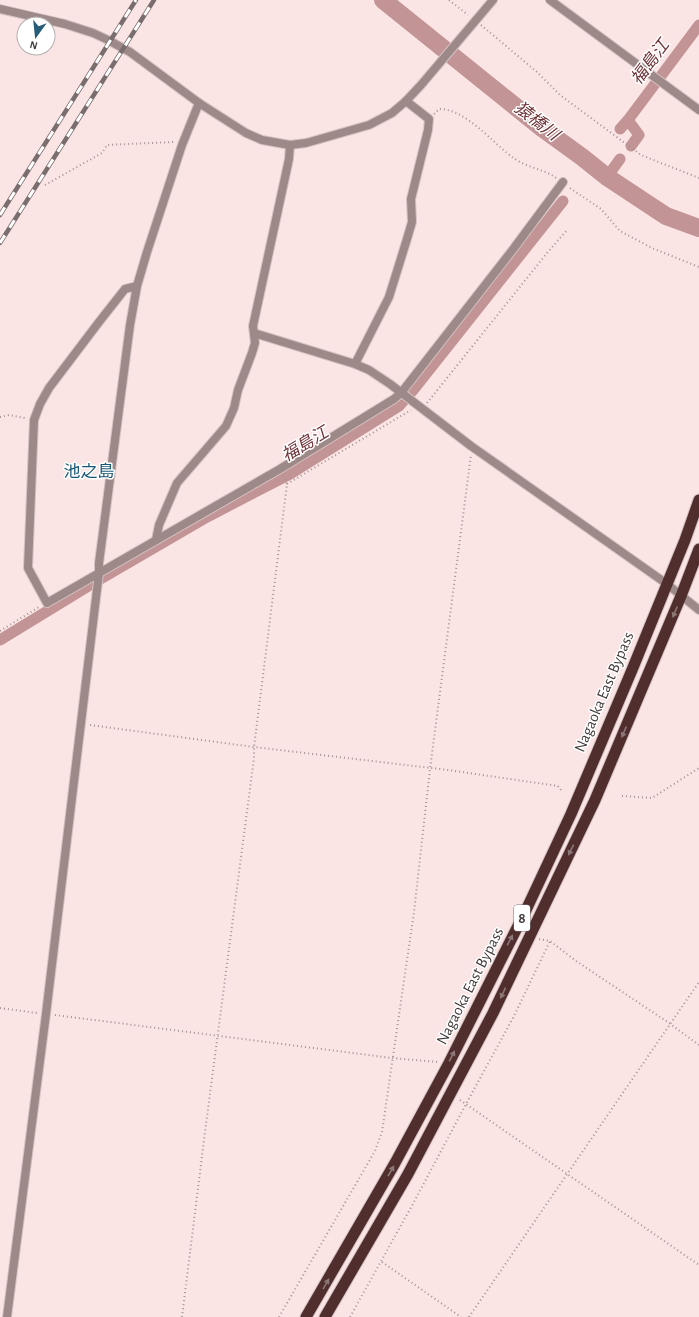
<svg xmlns="http://www.w3.org/2000/svg" width="699" height="1317" font-family="'Alegreya Sans','Noto Sans JP',sans-serif">
<rect width="100%" height="100%" fill="#fae4e4"/>
<g fill="none" stroke-linecap="round" stroke-linejoin="round">
<path stroke="#c29495" stroke-width="11" d="M 628,120 L 639,135 L 631,146
M 620,129 L 628,120 L 699,25
M 607,177 L 620,159
M 0,640 L 90,585 L 207,517 L 290,474 L 399,406 L 414,389 L 563,201"/>
<path stroke="#c29495" stroke-width="18" d="M 383,0 L 542,128 L 582,157 L 607,177 L 666,216 L 699,228"/>
<g stroke="#d5c2c2" stroke-width="10">
<path id="minor" d="M 137,286 L 125,289 L 99,322 L 49,388 L 40,404 L 34,420 L 28,568 L 47,603 L 280,469 L 394,399 L 401,393 L 514,248 L 563,182
M 254,333 L 355,364 L 369,370 L 390,384 L 471,446 L 667,584 L 699,610
M 355,364 L 389,297 L 407,239 L 412,222 L 411,199 L 428,130 L 429,119 L 406,101
M 156,540 L 159,525 L 177,483 L 226,426 L 234,408 L 238,390 L 252,353 L 255,343 L 253,326 L 289,159 L 290,145
M 7,1317 L 46,1014 L 99,573 L 99,563 L 130,325 L 137,286 L 147,252 L 182,145 L 199,103"/>
</g>
<g stroke="#d5c2c2" stroke-width="10">
<path id="tertiary" d="M 550,0 L 699,110
M 0,9 L 65,24 L 93,33 L 108,40 L 130,52 L 199,103 L 246,133 L 262,140 L 290,145 L 306,143 L 369,125 L 392,113 L 406,101 L 421,85 L 493,0"/>
</g>
<g stroke="#d5c2c2" stroke-width="13">
<path id="trunk" d="M 306,1317 L 395,1163 L 449,1063 L 527,908 L 571,814 L 632,670 L 685,540 L 699,500
M 325,1317 L 408,1174 L 493,1013 L 595,800 L 681,596 L 699,549"/>
</g>
<path stroke="#a29393" stroke-width="2" stroke-dasharray="1 3" stroke-linecap="butt" d="M 449,0 L 468,15
M 481,25 L 537,72 L 560,95 L 641,155 L 699,178
M 434,114 L 439,109 C 467,109 494,145 515,159 C 528,168 544,169 556,178
M 45,185 L 102,153 L 107,145 L 174,142
M 570,188 L 601,209 L 620,231 L 652,248 L 699,267
M 427,403 L 547,253 L 568,229
M 0,417 L 9,415 L 25,418
M 287,484 L 411,410
M 0,631 L 39,607
M 90,725 L 254,747 L 448,770 L 558,786 L 561,790
M 622,796 L 652,798 L 699,768
M 539,939 L 550,941 L 576,961 L 669,1023 L 699,1045
M 0,1008 L 37,1013
M 55,1015 L 392,1058 L 438,1062
M 460,1100 L 699,1265
M 382,1262 L 461,1317
M 182,1317 L 205,1132 L 254,758 L 254,747 L 287,484 L 283,476
M 279,1317 L 375,1151 L 382,1132 L 414,912 L 430,769 L 471,455
M 350,1317 L 414,1202 L 466,1104 L 514,1016 L 550,941
M 469,1317 L 699,982"/>
<use href="#minor" stroke="#9d8988" stroke-width="8"/>
<use href="#tertiary" stroke="#9d8988" stroke-width="8"/>
<use href="#trunk" stroke="#502e2e" stroke-width="11"/>
<g stroke="#796d6d" stroke-width="4.5">
<path id="rail" d="M 0,215 L 136,0
M 0,243 L 154,0"/>
</g>
<use href="#rail" stroke="#fff" stroke-width="3" stroke-dasharray="9" stroke-linecap="butt"/>
</g>
<defs><path id="oneway-solid" d="M-6-.8H1V-3.2L6.5 0L1 3.2V.8H-6Z"/></defs>
<g fill="#8d7777">
<use href="#oneway-solid" transform="translate(675 612) rotate(113)"/>
<use href="#oneway-solid" transform="translate(624 732) rotate(113)"/>
<use href="#oneway-solid" transform="translate(571 850) rotate(116)"/>
<use href="#oneway-solid" transform="translate(510 940) rotate(-63)"/>
<use href="#oneway-solid" transform="translate(503 993) rotate(115)"/>
<use href="#oneway-solid" transform="translate(452 1056) rotate(-63)"/>
<use href="#oneway-solid" transform="translate(391 1171) rotate(-60)"/>
<use href="#oneway-solid" transform="translate(326 1284) rotate(-60)"/>
</g>
<g text-anchor="middle" dominant-baseline="central" stroke-width="3" stroke-linejoin="round" paint-order="stroke">
<rect fill="#fff" stroke="#7b7575" stroke-width="1" x="514" y="905" width="16" height="26" rx="3"/>
<g font-size="15" font-weight="bold" fill="#423a3a">
<text x="522" y="918">8</text>
</g>
<g font-size="16" fill="#423a3a" stroke="#fff">
<text transform="translate(604 692) rotate(-67)">Nagaoka East Bypass</text>
<text transform="translate(470 986) rotate(-63)">Nagaoka East Bypass</text>
</g>
<g font-size="17" font-style="italic" fill="#6e3236" stroke="#fff">
<text transform="translate(650 62) rotate(-53)">福島江</text>
<text transform="translate(537 121) rotate(38)">猿橋川</text>
<text transform="translate(305 444) rotate(-31)">福島江</text>
</g>
<g font-size="17" fill="#175876" stroke="#fff">
<text x="89" y="471">池之島</text>
</g>
</g>
<g transform="translate(36 36) rotate(195)"><circle r="19" fill="#ffffff" stroke="#b3b0b0"/>
<path d="M0-3L7 15L0 10L-7 15Z" fill="#265c77"/>
<text y="-6" font-size="11" font-weight="bold" text-anchor="middle" fill="#423a3a">N</text>
</g>
</svg>
